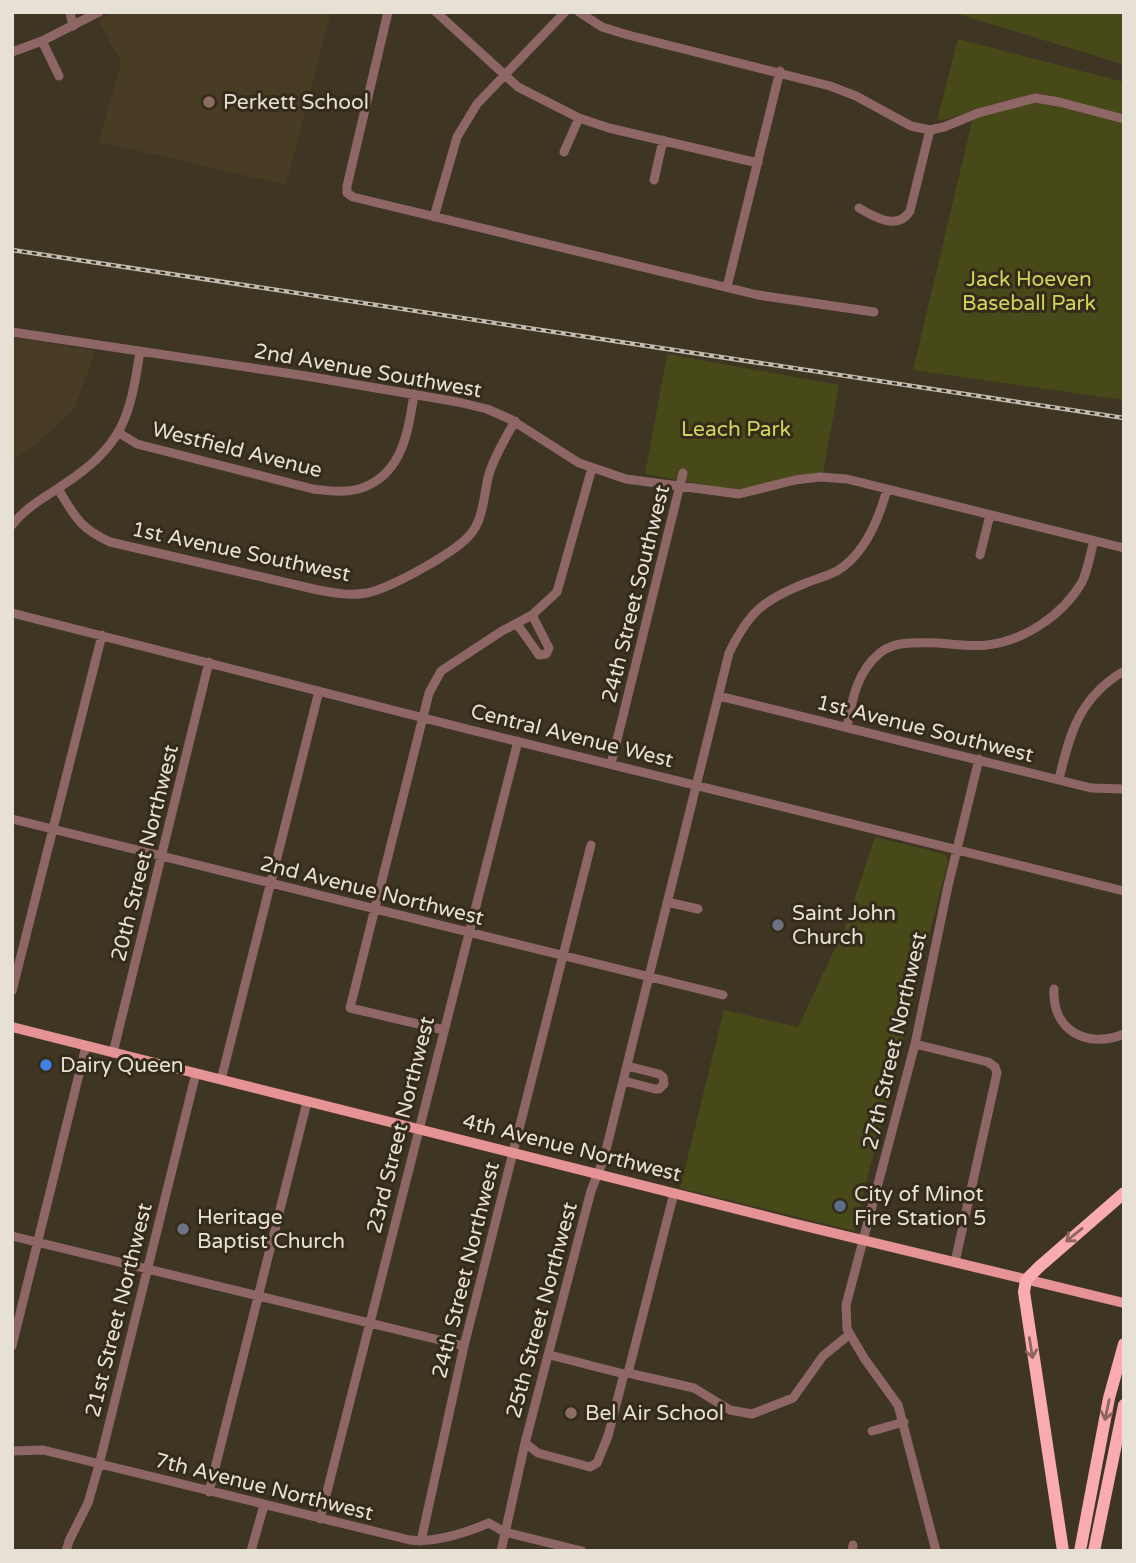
<svg xmlns="http://www.w3.org/2000/svg" width="1136" height="1563" font-family="'Varela Round',sans-serif">
<rect width="100%" height="100%" fill="#3e3523"/>
<path fill="#483c24" d="M 113,12 L 331,12 L 286,185 L 99,142 L 121,62 L 98,20 Z
M 12,338 L 93,350 L 93,358 L 74,409 L 34,446 L 12,460 Z"/>
<path fill="#474919" d="M 951,12 L 1124,12 L 1124,63 L 1122,64 Z
M 958,39 L 1124,82 L 1124,400 L 913,370 L 975,109 L 948,119 L 937,120 Z
M 667,354 L 839,385 L 823,473 L 739,491 L 645,474 Z
M 875,837 L 945,854 L 948,861 L 854,1231 L 680,1188 L 724,1010 L 798,1027 L 846,925 Z"/>
<g fill="none" stroke-linecap="round" stroke-linejoin="round">
<path stroke="#8e6666" stroke-width="9" d="M 70,12 L 73,26
M 388,12 L 347,186 L 347,193 L 353,197 L 758,295 L 874,312
M 436,12 L 518,87 L 579,118 L 609,128 L 758,163
M 579,12 L 602,27 L 628,35 L 830,86 L 856,96 L 911,126 L 930,130 L 944,127 L 978,113 L 1035,98 L 1059,102 L 1124,119
M 42,41 L 59,76
M 12,52 L 42,41 L 99,12
M 564,152 L 579,118
M 654,180 L 663,140
M 859,208 C 874,217 898,231 910,211 L 930,130
M 434,217 L 457,137 L 477,104 L 565,12
M 727,287 L 780,71
M 12,332 L 306,376 L 458,402 L 487,409 L 510,419 L 579,463 L 626,479 L 739,494 L 795,480 L 820,477 L 847,479 L 1124,548
M 119,433 L 137,444 L 313,489 C 330,491 350,494 367,486 C 403,470 409,429 414,394
M 58,489 C 75,516 79,528 110,542 L 318,590 C 335,593 350,596 367,593 C 390,588 460,551 473,531 C 484,515 484,493 489,474 C 495,455 505,439 515,421
M 12,525 C 26,507 44,498 63,485 C 122,446 130,419 140,351
M 980,555 L 990,515
M 12,613 L 467,729 L 1124,891
M 517,624 L 539,655 L 546,654 L 549,648 L 532,615
M 719,696 L 1091,788 L 1124,789
M 847,728 C 852,699 857,671 881,652 C 897,640 920,643 938,643 C 954,644 971,647 987,645 C 1024,641 1063,615 1082,582 C 1088,570 1090,554 1094,541
M 611,764 L 683,473
M 1059,779 C 1070,732 1080,697 1124,671
M 12,819 L 723,995
M 667,902 L 698,909
M 1054,989 C 1052,1031 1087,1049 1124,1034
M 12,991 L 102,635
M 444,1030 L 350,1008 L 429,693 L 441,671 L 502,631 L 532,615 L 557,592 L 592,468
M 915,1044 L 988,1062 L 995,1067 L 997,1073 L 955,1262
M 113,1053 L 209,662
M 221,1080 L 319,691
M 624,1081 L 655,1089 L 659,1089 L 664,1084 L 663,1077 L 659,1074 L 627,1066
M 12,1236 L 464,1346
M 12,1346 L 86,1046
M 550,1355 L 624,1374
M 628,1373 L 694,1388 L 730,1410 L 752,1414 L 793,1398 L 823,1356 L 850,1334
M 872,1431 L 904,1422
M 525,1443 L 538,1453 L 590,1467 L 597,1463 L 608,1436 L 624,1374 L 628,1373 L 674,1193
M 12,1451 L 43,1450 L 410,1540 C 436,1543 465,1533 489,1523 L 504,1532 L 582,1551
M 209,1492 L 307,1102
M 320,1519 L 518,741
M 421,1541 L 464,1346 L 591,845
M 66,1551 L 69,1541 L 88,1503 L 99,1465 L 196,1073
M 251,1551 L 264,1505
M 501,1551 L 525,1443 L 591,1191 L 604,1158 L 729,653 C 749,612 763,600 806,583 C 816,579 827,576 837,571 C 865,554 879,519 887,489
M 852,1551 L 853,1545
M 936,1551 L 898,1405 L 864,1358 L 847,1329 L 846,1305 L 915,1044 L 948,886 L 979,759"/>
<path stroke="#e59395" stroke-width="10" d="M 12,1027 L 792,1223 L 1124,1303"/>
<path stroke="#faabad" stroke-width="12" d="M 1063,1551 L 1024,1292 L 1026,1280 L 1039,1267 L 1124,1193
M 1080,1551 L 1109,1398 L 1124,1344
M 1094,1551 L 1124,1405"/>
<g stroke="#c2bbaf" stroke-width="4.5">
<path id="rail" d="M 12,250 L 1124,418"/>
</g>
<use href="#rail" stroke="#342b1a" stroke-width="2" stroke-dasharray="5" stroke-linecap="butt"/>
</g>
<defs><path id="oneway-shaft" d="M-6 0H5M1.5-3L5.5 0L1.5 3" fill="none" stroke-width="1.6" stroke-linecap="round" stroke-linejoin="round" transform="scale(1.75)"/></defs>
<g stroke="#8d655c">
<use href="#oneway-shaft" transform="translate(1074 1235) rotate(141)"/>
<use href="#oneway-shaft" transform="translate(1031 1348) rotate(81)"/>
<use href="#oneway-shaft" transform="translate(1107 1410) rotate(102)"/>
</g>
<g fill="#8d6e63" stroke="#342b1a" stroke-width="2.5">
<circle cx="209" cy="102" r="7"/>
<circle cx="571" cy="1413" r="7"/>
</g>
<g fill="#6b7280" stroke="#342b1a" stroke-width="2.5">
<circle cx="778" cy="925" r="7"/>
<circle cx="183" cy="1229" r="7"/>
</g>
<circle fill="#3f7fe0" stroke="#342b1a" stroke-width="2.5" cx="46" cy="1065" r="7"/>
<circle fill="#5c6f8a" stroke="#342b1a" stroke-width="2.5" cx="840" cy="1206" r="7"/>
<g text-anchor="middle" dominant-baseline="central" stroke-width="6" stroke-linejoin="round" paint-order="stroke">
<g font-size="21" fill="#e6e0d5" stroke="#342b1a" text-anchor="start">
<text x="223" y="102">Perkett School</text>
<text x="792" y="913">Saint John<tspan x="792" dy="24">Church</tspan></text>
<text x="60" y="1065">Dairy Queen</text>
<text x="854" y="1194">City of Minot<tspan x="854" dy="24">Fire Station 5</tspan></text>
<text x="197" y="1217">Heritage<tspan x="197" dy="24">Baptist Church</tspan></text>
<text x="585" y="1413">Bel Air School</text>
</g>
<g font-size="21" fill="#d0d659" stroke="#342b1a">
<text x="1029" y="279">Jack Hoeven<tspan x="1029" dy="24">Baseball Park</tspan></text>
<text x="736" y="429">Leach Park</text>
</g>
<g font-size="21" fill="#e6e0d5" stroke="#342b1a">
<text transform="translate(368 371) rotate(10)">2nd Avenue Southwest</text>
<text transform="translate(237 450) rotate(14)">Westfield Avenue</text>
<text transform="translate(241 552) rotate(12)">1st Avenue Southwest</text>
<text transform="translate(636 594) rotate(-76)">24th Street Southwest</text>
<text transform="translate(925 729) rotate(14)">1st Avenue Southwest</text>
<text transform="translate(572 736) rotate(14)">Central Avenue West</text>
<text transform="translate(145 853) rotate(-76)">20th Street Northwest</text>
<text transform="translate(372 891) rotate(14)">2nd Avenue Northwest</text>
<text transform="translate(895 1041) rotate(-77)">27th Street Northwest</text>
<text transform="translate(401 1125) rotate(-76)">23rd Street Northwest</text>
<text transform="translate(572 1148) rotate(14)">4th Avenue Northwest</text>
<text transform="translate(466 1270) rotate(-76)">24th Street Northwest</text>
<text transform="translate(119 1310) rotate(-76)">21st Street Northwest</text>
<text transform="translate(542 1310) rotate(-75)">25th Street Northwest</text>
<text transform="translate(264 1487) rotate(14)">7th Avenue Northwest</text>
</g>
</g>
<rect width="1136" height="1563" fill="none" stroke="#e6e0d5" stroke-width="28"/>
</svg>
